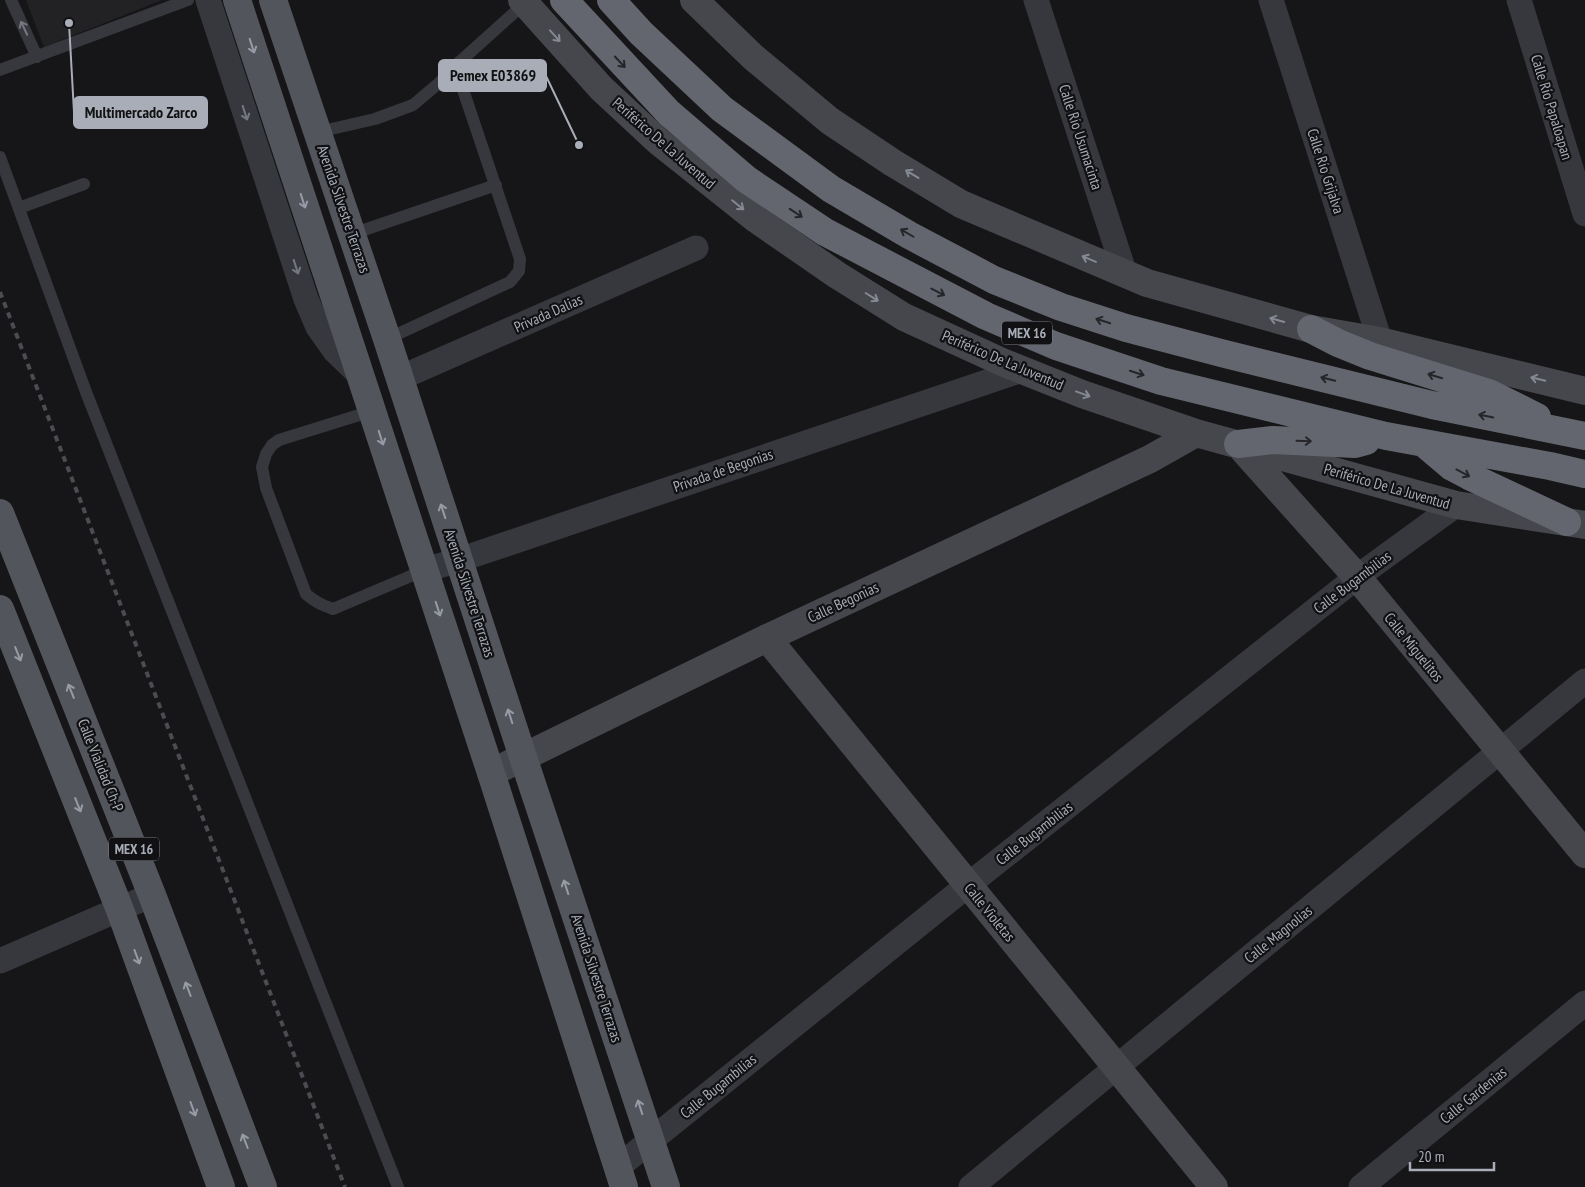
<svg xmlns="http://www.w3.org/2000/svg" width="1585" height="1187" font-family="'PT Sans Narrow',sans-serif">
<rect width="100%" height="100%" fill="#161618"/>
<path fill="#222225" d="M 26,0 L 162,0 L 44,47 Z"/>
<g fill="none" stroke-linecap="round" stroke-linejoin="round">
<path stroke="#37383d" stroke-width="12" d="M 11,0 L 37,57
M 0,70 L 188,0
M 318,132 L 375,119 L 413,105 L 439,83 L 455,66 L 525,3
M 0,157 L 86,392 L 398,1187
M 19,208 L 84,184
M 352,234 L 496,185
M 387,339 L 510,282 L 519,271 L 520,259 L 455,66
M 372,411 L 279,440 L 272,445 L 266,454 L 262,467 L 266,488 L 306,594 C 315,602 322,605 333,609 L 425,570"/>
<path stroke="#37383d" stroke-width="25" d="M 208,0 L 306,299 L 318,327 L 335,351 L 361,376
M 1036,0 L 1125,274
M 1271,0 L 1380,341
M 1519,0 L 1585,214
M 400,378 L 696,248
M 425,570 L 459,560 L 1022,370
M 0,961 L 152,895
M 618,1167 L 968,885 L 1357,577 L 1456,505
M 971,1187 L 1585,681
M 1361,1187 L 1585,1003"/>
<path stroke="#45474d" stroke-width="28" d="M 522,0 L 601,88 L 658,141 L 756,219 L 837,275 L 904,317 L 1002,362 L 1082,394 L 1196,433 L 1456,505 L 1585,525
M 694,0 L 753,57 L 830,121 L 893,163 L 961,204 L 1147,283 L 1311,329 L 1380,341 L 1585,391
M 1238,444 L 1357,577 L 1585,854
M 767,638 L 1214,1187
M 491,773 L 767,638 L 1150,459 L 1196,433"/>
<path stroke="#53555c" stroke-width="28" d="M 237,0 L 491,773 L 624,1187
M 273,0 L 387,339 L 523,757 L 666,1187
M 0,513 L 152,895 L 263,1187
M 0,609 L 120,910 L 221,1187"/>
<path stroke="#63666e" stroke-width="28" d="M 564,0 L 669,113 L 746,179 L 825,232 L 986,316 L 1056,346 L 1161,381 L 1386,436 L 1550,466 L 1585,474
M 611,0 L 641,33 L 722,109 L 831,189 L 909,235 L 994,280 L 1061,307 L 1126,328 L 1225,354 L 1432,405 L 1585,436
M 1311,329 L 1338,343 L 1370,356 L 1489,393 L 1537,417
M 1238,444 L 1273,440 L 1355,444 L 1366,441
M 1426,445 L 1452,467 L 1469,476 L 1567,522"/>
<path stroke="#4a4c52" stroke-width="4" stroke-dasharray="6 5" stroke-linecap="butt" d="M 0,292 L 345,1187"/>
</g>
<defs><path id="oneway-shaft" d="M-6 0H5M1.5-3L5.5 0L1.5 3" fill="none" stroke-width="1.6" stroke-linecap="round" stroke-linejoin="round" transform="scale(1.25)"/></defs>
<g stroke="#757881">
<use href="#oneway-shaft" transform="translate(24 28) rotate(-115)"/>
<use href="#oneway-shaft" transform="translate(245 113) rotate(72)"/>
<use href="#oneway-shaft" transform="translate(296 267) rotate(72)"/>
</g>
<g stroke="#858993">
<use href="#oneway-shaft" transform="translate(555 36) rotate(48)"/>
<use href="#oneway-shaft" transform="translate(912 174) rotate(-149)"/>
<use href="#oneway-shaft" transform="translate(738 205) rotate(39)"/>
<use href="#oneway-shaft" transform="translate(1089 259) rotate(-157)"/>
<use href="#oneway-shaft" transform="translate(872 297) rotate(32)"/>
<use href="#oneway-shaft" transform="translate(1277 320) rotate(-164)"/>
<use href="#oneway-shaft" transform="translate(1538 379) rotate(-166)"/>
<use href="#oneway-shaft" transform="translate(1083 394) rotate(20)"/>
</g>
<g stroke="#979ba6">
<use href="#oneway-shaft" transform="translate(252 46) rotate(72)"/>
<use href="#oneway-shaft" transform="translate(303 201) rotate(72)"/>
<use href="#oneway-shaft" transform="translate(381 438) rotate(72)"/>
<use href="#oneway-shaft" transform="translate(443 511) rotate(-108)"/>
<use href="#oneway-shaft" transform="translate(438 609) rotate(72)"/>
<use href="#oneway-shaft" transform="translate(18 654) rotate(68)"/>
<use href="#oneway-shaft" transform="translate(71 691) rotate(-112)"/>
<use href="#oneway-shaft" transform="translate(510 716) rotate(-108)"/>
<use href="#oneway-shaft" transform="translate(78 805) rotate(68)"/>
<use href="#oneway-shaft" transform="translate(566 887) rotate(-108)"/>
<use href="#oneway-shaft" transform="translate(137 957) rotate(70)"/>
<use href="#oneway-shaft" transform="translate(188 989) rotate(-111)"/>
<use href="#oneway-shaft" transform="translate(640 1107) rotate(-108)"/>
<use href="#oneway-shaft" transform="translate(193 1109) rotate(70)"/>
<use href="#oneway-shaft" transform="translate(245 1141) rotate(-111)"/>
</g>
<g stroke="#26262a">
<use href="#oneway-shaft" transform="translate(620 62) rotate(47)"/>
<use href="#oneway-shaft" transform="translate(796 213) rotate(34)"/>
<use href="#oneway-shaft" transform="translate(907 233) rotate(-150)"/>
<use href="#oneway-shaft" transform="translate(938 292) rotate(27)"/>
<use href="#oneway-shaft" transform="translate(1103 321) rotate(-162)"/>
<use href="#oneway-shaft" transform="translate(1137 373) rotate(18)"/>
<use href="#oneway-shaft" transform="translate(1435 376) rotate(-163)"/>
<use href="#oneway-shaft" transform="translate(1328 379) rotate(-166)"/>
<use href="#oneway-shaft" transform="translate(1486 416) rotate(-169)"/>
<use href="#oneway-shaft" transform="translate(1304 441) rotate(2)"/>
<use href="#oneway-shaft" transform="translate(1463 473) rotate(28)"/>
</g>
<g text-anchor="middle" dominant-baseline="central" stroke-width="4.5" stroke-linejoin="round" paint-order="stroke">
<g fill="#111113" stroke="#7b7e86" stroke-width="1">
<rect x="1002" y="321.5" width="50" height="23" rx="4"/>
<rect x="109" y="837.5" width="50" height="23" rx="4"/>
</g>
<g font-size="14" font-weight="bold" fill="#a8adb8">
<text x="1027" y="333">MEX 16</text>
<text x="134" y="849">MEX 16</text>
</g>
<g font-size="15" fill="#a8adb8" stroke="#111113">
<text transform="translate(1552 107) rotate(73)">Calle Río Papaloapan</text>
<text transform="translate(1081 137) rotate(72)">Calle Río Usumacinta</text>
<text transform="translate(664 143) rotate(41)">Periférico De La Juventud</text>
<text transform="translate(1326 171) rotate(72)">Calle Río Grijalva</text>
<text transform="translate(344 209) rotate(71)">Avenida Silvestre Terrazas</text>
<text transform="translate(548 313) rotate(-24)">Privada Dalias</text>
<text transform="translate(1003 360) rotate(23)">Periférico De La Juventud</text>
<text transform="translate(723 470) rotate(-19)">Privada de Begonias</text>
<text transform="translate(1387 486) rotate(16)">Periférico De La Juventud</text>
<text transform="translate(1352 582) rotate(-37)">Calle Bugambilias</text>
<text transform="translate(470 593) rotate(72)">Avenida Silvestre Terrazas</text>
<text transform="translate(843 602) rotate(-25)">Calle Begonias</text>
<text transform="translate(1414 647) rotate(51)">Calle Miguelitos</text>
<text transform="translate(101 765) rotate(68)">Calle Vialidad Ch-P</text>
<text transform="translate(1034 833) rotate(-38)">Calle Bugambilias</text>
<text transform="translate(990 912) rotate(51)">Calle Violetas</text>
<text transform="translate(1278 934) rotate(-39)">Calle Magnolias</text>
<text transform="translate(597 978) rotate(72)">Avenida Silvestre Terrazas</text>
<text transform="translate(718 1086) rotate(-39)">Calle Bugambilias</text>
<text transform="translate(1473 1095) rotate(-39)">Calle Gardenias</text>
</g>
</g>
<path fill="none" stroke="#a8adb8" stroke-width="2" d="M579 145L546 76M69 23L74 112"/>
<g fill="#a8adb8" stroke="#111113" stroke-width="2">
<circle cx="579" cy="145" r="5"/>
<circle cx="69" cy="23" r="5"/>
</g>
<g fill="#a8adb8" stroke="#a8adb8" stroke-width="2">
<rect x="439" y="60" width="107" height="31" rx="5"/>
<rect x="74" y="97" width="133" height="31" rx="5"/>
</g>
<g font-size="16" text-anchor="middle" font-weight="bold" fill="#111">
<text x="493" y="81">Pemex E03869</text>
<text x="141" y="118">Multimercado Zarco</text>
</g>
<path d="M1410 1162v8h84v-8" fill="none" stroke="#a8adb8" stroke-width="2.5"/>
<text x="1418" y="1162" font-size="15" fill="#a8adb8" stroke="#111113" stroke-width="4" paint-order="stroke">20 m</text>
</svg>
